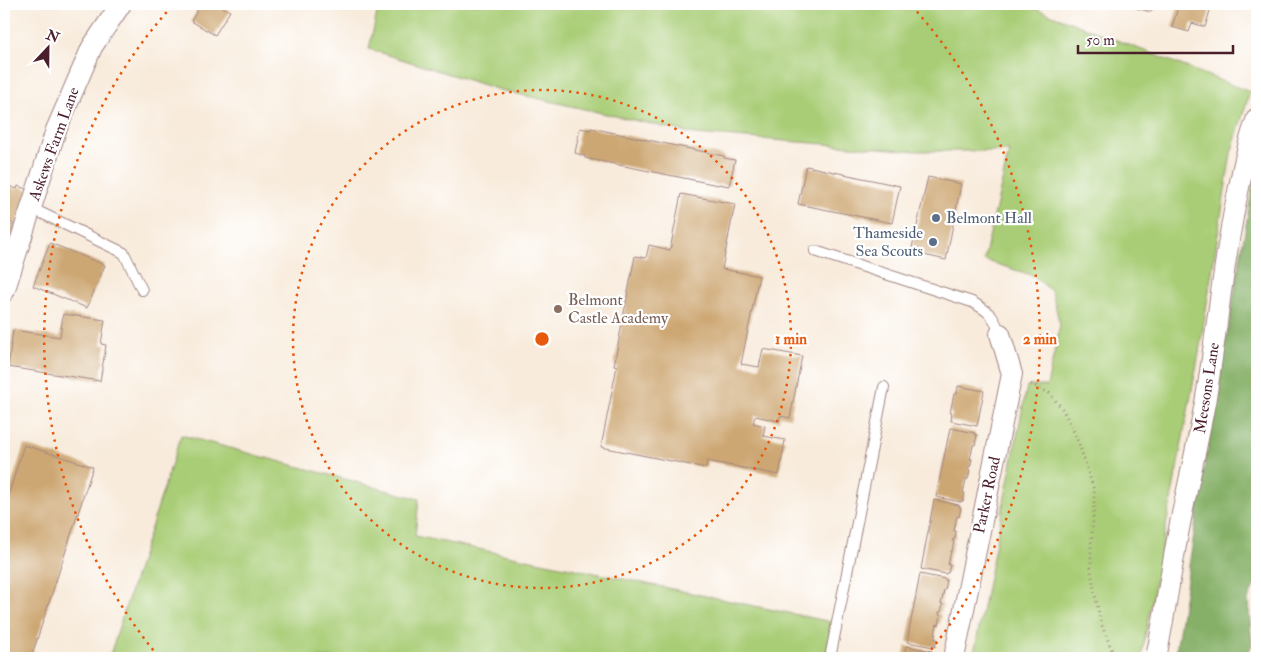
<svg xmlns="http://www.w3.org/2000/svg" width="1261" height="662" font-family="'IM FELL Double Pica',serif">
<rect width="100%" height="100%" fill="#fff"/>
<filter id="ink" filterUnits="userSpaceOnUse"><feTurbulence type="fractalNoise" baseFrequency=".02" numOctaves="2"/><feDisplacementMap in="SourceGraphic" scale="10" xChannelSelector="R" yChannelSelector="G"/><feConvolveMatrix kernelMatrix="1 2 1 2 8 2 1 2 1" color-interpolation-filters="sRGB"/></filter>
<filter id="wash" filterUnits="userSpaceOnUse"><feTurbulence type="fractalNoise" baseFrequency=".0096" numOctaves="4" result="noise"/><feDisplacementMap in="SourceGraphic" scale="20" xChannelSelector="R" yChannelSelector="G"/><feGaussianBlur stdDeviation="1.12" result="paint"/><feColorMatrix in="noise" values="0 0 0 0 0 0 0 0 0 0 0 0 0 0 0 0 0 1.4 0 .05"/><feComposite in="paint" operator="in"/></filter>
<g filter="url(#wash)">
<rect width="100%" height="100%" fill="#f8ebdb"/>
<path fill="#a9cd76" stroke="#7a7650" d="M 379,4 L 1024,4 L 1250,92 L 1231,153 L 1199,353 L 1141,658 L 973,658 L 1027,386 L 1047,386 L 1060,325 L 1052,292 L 1034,276 L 984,260 L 1009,151 L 916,151 L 695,134 L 500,90 L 369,49 Z
M 181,435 L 419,499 L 415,536 L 832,622 L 826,658 L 109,658 Z"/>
<path fill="#86b067" stroke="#686849" d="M 1257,161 L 1257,579 L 1248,600 L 1252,645 L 1245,658 L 1175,658 L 1202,481 Z"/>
<g id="blocks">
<path fill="#cda773" d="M 201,4 L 217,4 L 230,11 L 215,35 L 191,21 Z
M 1132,4 L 1154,4 L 1151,12 L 1132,7 Z
M 1179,4 L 1212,4 L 1205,27 L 1192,23 L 1189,32 L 1172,27 Z
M 580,128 L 590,130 L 591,128 L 724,156 L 724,158 L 735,160 L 729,186 L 719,184 L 718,185 L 585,158 L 585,156 L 575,153 Z
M 806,166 L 900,186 L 892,223 L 798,204 Z
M 928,177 L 961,184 L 946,260 L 911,252 Z
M 4,184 L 17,189 L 18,186 L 29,190 L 16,225 L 7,221 L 9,217 L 4,215 Z
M 681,194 L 735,204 L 722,269 L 759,276 L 741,364 L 759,367 L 763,349 L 802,356 L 790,418 L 780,416 L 779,421 L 755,416 L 753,423 L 765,426 L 763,436 L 785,440 L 779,475 L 707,461 L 706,468 L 601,447 L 617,366 L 614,365 L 635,256 L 646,258 L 649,245 L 670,250 Z
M 4,223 L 16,227 L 10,244 L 5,242 L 4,246 Z
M 50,243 L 105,265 L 87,308 L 33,286 Z
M 63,314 L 105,320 L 101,344 L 106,345 L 100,381 L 8,367 L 13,330 L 60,337 Z
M 958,386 L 984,391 L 977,426 L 951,421 L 952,413 L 950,413 L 954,394 L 957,394 Z
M 950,428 L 975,433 L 975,435 L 977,435 L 975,445 L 973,445 L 972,450 L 970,459 L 972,459 L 970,467 L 968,467 L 968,469 L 970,470 L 968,479 L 966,479 L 963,493 L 965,493 L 963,501 L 961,501 L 961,502 L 936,497 Z
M 24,445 L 93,467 L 31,658 L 23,658 L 4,652 L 4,509 Z
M 934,500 L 959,505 L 959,507 L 961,507 L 959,517 L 957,516 L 954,531 L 956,531 L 955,539 L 953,539 L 952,541 L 954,541 L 952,551 L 951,551 L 948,565 L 950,565 L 948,573 L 946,573 L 946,574 L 921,569 Z
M 920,574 L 945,579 L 945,580 L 947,580 L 945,590 L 944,590 L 943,595 L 941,604 L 943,604 L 941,612 L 939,612 L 939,614 L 941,615 L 939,625 L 937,624 L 936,629 L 935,639 L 937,639 L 935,647 L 933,646 L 933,647 L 907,642 Z
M 906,646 L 932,651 L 930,658 L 903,658 Z"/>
</g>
</g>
<g filter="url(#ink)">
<use href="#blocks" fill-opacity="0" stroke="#a18583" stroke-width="1"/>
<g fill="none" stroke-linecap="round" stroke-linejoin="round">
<g stroke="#a18583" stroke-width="12">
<path id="lane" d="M 31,208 L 124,253 L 142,290
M 815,251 L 972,302 C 988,311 994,315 1000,334
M 830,658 L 884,387"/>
</g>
<g stroke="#a18583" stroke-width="22">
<path id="street" d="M 4,292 L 56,130 L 92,47 L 121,4
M 954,658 L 1012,374 L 1000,334
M 1156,658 C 1165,614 1171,569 1180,524 C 1190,473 1203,423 1210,372 C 1219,311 1225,251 1238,192 C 1243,167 1248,142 1257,118"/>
</g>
<path stroke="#a18583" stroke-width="3" stroke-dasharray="1 4" stroke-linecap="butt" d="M 1031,384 L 1049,393 L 1061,407 L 1069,421 L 1079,444 L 1094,490 L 1094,508 L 1091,546 L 1091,571 L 1095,595 L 1101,623 L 1115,658"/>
<use href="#lane" stroke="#fff" stroke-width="10"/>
<use href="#street" stroke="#fff" stroke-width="20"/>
</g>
</g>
<g fill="none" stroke="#e8590c" stroke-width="2.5" stroke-dasharray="2.5 5">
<circle cx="542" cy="339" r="249"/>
<path d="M158 656A498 498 0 0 1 172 6M912 6A498 498 0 0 1 926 656"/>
</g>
<g fill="#5c6f8a" stroke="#fff" stroke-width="2">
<circle cx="936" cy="218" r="5"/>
<circle cx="933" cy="242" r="5"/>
</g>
<circle fill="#8d6e63" stroke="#fff" stroke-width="2" cx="558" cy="309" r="5"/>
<g text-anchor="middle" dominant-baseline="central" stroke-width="4.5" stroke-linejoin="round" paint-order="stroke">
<g font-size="16" fill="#4a1f2b" stroke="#fff">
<text transform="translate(54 144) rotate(-70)">Askews Farm Lane</text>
<text transform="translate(1207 388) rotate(-81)">Meesons Lane</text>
<text transform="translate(987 495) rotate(-78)">Parker Road</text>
</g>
<g font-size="16" fill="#4e5e75" stroke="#fff" text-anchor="start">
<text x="946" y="218">Belmont Hall</text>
<text x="923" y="233" text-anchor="end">Thameside<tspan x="923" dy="18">Sea Scouts</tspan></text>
</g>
<g font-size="16" fill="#785e54" stroke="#fff" text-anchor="start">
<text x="568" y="300">Belmont<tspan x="568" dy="18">Castle Academy</tspan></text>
</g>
</g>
<circle cx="542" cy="339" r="8" fill="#e8590c" stroke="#fff" stroke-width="2.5"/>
<g font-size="15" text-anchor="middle" font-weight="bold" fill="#e8590c" stroke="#fff" stroke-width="4.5" stroke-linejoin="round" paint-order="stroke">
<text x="791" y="344">1 min</text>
<text x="1040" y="344">2 min</text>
</g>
<rect width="1261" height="662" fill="none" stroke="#fff" stroke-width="20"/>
<g transform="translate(48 48) rotate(22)" stroke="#ffffff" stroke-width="4" paint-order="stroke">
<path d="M0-4L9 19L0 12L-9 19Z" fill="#4a1f2b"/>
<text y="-8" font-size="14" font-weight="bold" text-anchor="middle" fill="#4a1f2b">N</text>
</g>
<path d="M1078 45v8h155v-8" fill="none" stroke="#4a1f2b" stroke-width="2.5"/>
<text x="1086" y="45" font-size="15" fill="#4a1f2b" stroke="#ffffff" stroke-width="4" paint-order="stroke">50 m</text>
</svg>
